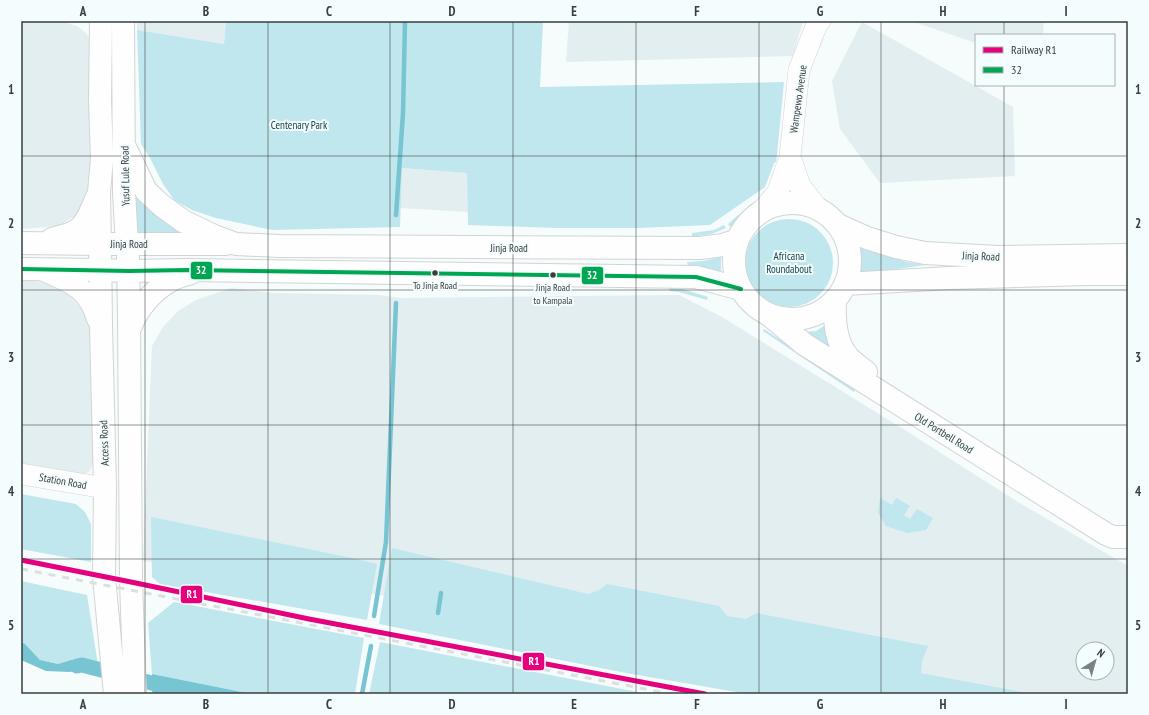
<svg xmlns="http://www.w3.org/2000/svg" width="1149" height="715" font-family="'PT Sans Narrow',sans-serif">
<rect width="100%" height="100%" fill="#f6fbfc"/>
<path fill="#e2eef0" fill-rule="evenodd" d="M 21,21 L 64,22 L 77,26 L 86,33 L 91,42 L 95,165 L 86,200 L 77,214 L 60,226 L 21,229 Z
M 137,21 L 226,21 L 224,44 L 137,30 Z
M 569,21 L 804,21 L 802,25 L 793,56 L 566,62 Z
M 911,21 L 1044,21 L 1043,35 L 976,35 L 976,43 Z
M 862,22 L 1013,107 L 1015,176 L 880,183 L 840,129 L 832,81 Z
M 402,168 L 467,173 L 468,212 L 400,208 Z
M 21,279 L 46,283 L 70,296 L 90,319 L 95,346 L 94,460 L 90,471 L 79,477 L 21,466 Z
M 231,288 L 273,293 L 379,295 L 400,298 L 679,295 L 722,317 L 900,427 L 1018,502 L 1128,566 L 1128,694 L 1034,694 L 921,673 L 143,561 L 152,346 L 163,327 L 178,311 L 196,300 ZM 1083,649 L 1107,649 L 1107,673 L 1083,673 Z"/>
<path fill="#c0e6ee" d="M 226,21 L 543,21 L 540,87 L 784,82 L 777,154 L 776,162 L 774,163 L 765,187 L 710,225 L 638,228 L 557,228 L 468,225 L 467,173 L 402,168 L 400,227 L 272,230 L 216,218 L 192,210 L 174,200 L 163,184 L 150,158 L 141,144 L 137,30 L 224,44 Z
M 129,176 L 200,236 L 133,232 Z
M 770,194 L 730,227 L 728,224 C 741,212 754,202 770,194 Z
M745 263a44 44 0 1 1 88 0a44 44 0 1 1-88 0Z
M 724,225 L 726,228 C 713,234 706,236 692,236 L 692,233 L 714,230 Z
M 859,246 L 906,262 L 926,265 L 859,274 C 863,264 862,256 859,246 Z
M 721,257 L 721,273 L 688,266 L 687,262 L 703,261 Z
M 669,288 L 682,289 L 708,297 L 707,300 L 679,292 L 670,291 Z
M 827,324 L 837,356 L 804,332 L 816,331 Z
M 764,329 L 855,390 L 854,392 L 763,331 Z
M 21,494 L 76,504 L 85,512 L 91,524 L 91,562 L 21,549 Z
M 880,498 L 892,505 L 896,498 L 910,506 L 904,515 L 910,519 L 917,509 L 933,518 L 926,530 L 907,533 L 886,526 L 878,513 Z
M 151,517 L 357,559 L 377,564 L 367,620 L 160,584 L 152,577 Z
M 392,548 L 588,594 L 599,590 L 607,584 L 719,606 L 727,616 L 746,619 L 756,613 L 928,646 L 922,661 L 921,673 L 1034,694 L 748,694 L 626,673 L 379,624 Z
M 21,581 L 87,595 L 98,665 L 71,660 L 58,664 L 40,660 L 25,644 L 21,642 Z
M 174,602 L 364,638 L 355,694 L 248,694 L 247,693 L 152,674 L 148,623 Z
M 380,642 L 617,688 L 648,694 L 369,694 Z"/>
<path fill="#77c4d2" d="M 21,642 L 25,644 L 40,660 L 58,664 L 71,660 L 98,665 L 97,672 L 88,669 L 70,672 L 46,671 L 21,660 Z
M 152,674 L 247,693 L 248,694 L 158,694 L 152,692 Z"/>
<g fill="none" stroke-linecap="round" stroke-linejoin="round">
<path stroke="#77c4d2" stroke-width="4.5" d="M 396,215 L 403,113 L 405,21
M 438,613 L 441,593
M 374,616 L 386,542 L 396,303
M 362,694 L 371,646"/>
<path stroke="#77c4d2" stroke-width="15" d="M 77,666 L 82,665 L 194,694"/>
<g stroke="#d1d4d6" stroke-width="22">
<path id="tertiary" d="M 790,157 L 800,186 L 818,209
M 763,210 L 778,192 L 790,157 L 799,70 L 817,24 L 820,21
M 21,474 L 105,488"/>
</g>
<g stroke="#d1d4d6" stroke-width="24">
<path id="secondary" d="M 835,301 C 834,320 835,343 849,358 C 854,363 860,367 866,372
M 768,314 L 804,344 L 1106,534 L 1113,537 L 1128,537"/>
</g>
<g stroke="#d1d4d6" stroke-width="24">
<path id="primary" d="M 123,21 L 124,193 L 127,244
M 52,239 C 59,237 67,235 74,232 C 87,226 92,207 98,195
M 21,243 L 100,244 L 99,192 L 102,159 L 100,100 L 101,21
M 21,269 L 100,270"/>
</g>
<g stroke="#d1d4d6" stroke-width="24">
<path id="trunk" d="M 124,145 L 146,191 L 161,205 L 183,221 L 214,236 L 236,244 L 279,246 L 477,247 L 700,248 L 723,245 L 738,240
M734 261a58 58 0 1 1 116 0a58 58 0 1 1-116 0Z
M 838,225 L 867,238 L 896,247 L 925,253 L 998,257 L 1128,255
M 128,257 L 129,318 L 131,582 L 135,694
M 44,270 C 72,282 89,288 98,319
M 100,270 L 129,271 L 187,270 L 696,277 L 741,289
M 845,284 L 950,278 L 1088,274 L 1128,274
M 130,328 C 137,309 152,291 170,281 C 176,277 184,275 191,273
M 115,694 L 104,577 L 105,488 L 101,326 L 100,244 L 226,244"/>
</g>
<use href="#tertiary" stroke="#fefeff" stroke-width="21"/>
<use href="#secondary" stroke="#fefeff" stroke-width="22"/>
<use href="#primary" stroke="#fefeff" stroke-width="22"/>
<use href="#trunk" stroke="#fefeff" stroke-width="22"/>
<path stroke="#dddfdf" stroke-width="3" stroke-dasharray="7 7" stroke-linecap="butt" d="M 21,569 L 671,694"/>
<g stroke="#f4fdfe" stroke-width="7">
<path id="bus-1" d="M 21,269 L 129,271 L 187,270 L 696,277 L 741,289"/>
</g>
<use href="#bus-1" stroke="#00a651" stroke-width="4"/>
<g stroke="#f4fdfe" stroke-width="8">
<path id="rail-1" d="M 21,560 L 131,582 L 309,619 L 705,694"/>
</g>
<use href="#rail-1" stroke="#e5007d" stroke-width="5"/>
</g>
<path fill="none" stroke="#393d3d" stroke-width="1" stroke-opacity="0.55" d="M 145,21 L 145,694M 268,21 L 268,694M 390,21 L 390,694M 513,21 L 513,694M 636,21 L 636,694M 759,21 L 759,694M 881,21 L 881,694M 1004,21 L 1004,35M 1004,85 L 1004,694M 21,156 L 1128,156M 21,290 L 1128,290M 21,425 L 1128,425M 21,559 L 1128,559"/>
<g fill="#393d3d" stroke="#f4fdfe" stroke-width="1.5">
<circle cx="435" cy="273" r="3.5"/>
<circle cx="553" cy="275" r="3.5"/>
</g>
<g text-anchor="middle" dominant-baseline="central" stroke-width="4" stroke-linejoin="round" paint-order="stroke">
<g font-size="10" fill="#393d3d" stroke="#f4fdfe">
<text x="435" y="285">To Jinja Road</text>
<text x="553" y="287">Jinja Road<tspan x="553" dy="13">to Kampala</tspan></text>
</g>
<g font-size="11" fill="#393d3d" stroke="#f4fdfe">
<text transform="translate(798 99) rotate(-82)">Wampewo Avenue</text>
<text transform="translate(125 176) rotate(-91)">Yusuf Lule Road</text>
<text x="129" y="244">Jinja Road</text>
<text x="509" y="248">Jinja Road</text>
<text transform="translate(981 256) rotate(2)">Jinja Road</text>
<text transform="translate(944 433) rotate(32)">Old Portbell Road</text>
<text transform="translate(104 443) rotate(-92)">Access Road</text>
<text transform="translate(63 481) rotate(10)">Station Road</text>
</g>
<g font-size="11" fill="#104049" stroke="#f4fdfe">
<text x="299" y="125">Centenary Park</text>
<text x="789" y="256">Africana<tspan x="789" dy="13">Roundabout</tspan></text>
</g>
</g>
<g stroke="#f4fdfe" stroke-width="1.5">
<rect x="190" y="261" width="23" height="19" rx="4" fill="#00a651"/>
<rect x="581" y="266" width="23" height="19" rx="4" fill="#00a651"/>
<rect x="180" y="585" width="23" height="19" rx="4" fill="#e5007d"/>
<rect x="522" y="652" width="23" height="19" rx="4" fill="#e5007d"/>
</g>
<g font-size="11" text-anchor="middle" font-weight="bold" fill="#fff">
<text x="201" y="274">32</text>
<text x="592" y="279">32</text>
<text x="192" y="598">R1</text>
<text x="534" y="665">R1</text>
</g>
<rect width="1149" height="715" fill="none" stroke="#f4fdfe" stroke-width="44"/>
<rect x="975" y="34" width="140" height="52" fill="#f4fdfe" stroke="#a9b0b1"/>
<rect x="983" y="47" width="20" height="6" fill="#e5007d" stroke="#a9b0b1"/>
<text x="1011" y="54" font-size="12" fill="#393d3d">Railway R1</text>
<rect x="983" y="67" width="20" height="6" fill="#00a651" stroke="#a9b0b1"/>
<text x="1011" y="74" font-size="12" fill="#393d3d">32</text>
<g transform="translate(1095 661) rotate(37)"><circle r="19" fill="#f4fdfe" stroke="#a9b0b1"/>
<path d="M0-3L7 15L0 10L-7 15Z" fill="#7b8080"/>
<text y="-6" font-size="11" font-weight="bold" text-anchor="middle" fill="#393d3d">N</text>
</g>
<rect x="22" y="22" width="1105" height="671" fill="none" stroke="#393d3d" stroke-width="1.5"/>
<g font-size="13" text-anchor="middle" font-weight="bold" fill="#393d3d">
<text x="83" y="16">A</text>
<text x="206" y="16">B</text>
<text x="329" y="16">C</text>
<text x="452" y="16">D</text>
<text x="574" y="16">E</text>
<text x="697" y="16">F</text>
<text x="820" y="16">G</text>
<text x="943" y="16">H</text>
<text x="1066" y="16">I</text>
<text x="11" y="94">1</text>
<text x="1138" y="94">1</text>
<text x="11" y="228">2</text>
<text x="1138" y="228">2</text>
<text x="11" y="362">3</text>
<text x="1138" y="362">3</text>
<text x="11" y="496">4</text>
<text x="1138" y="496">4</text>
<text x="11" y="630">5</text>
<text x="1138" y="630">5</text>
<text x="83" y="709">A</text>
<text x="206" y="709">B</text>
<text x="329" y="709">C</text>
<text x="452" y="709">D</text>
<text x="574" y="709">E</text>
<text x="697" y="709">F</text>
<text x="820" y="709">G</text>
<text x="943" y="709">H</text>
<text x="1066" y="709">I</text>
</g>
</svg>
